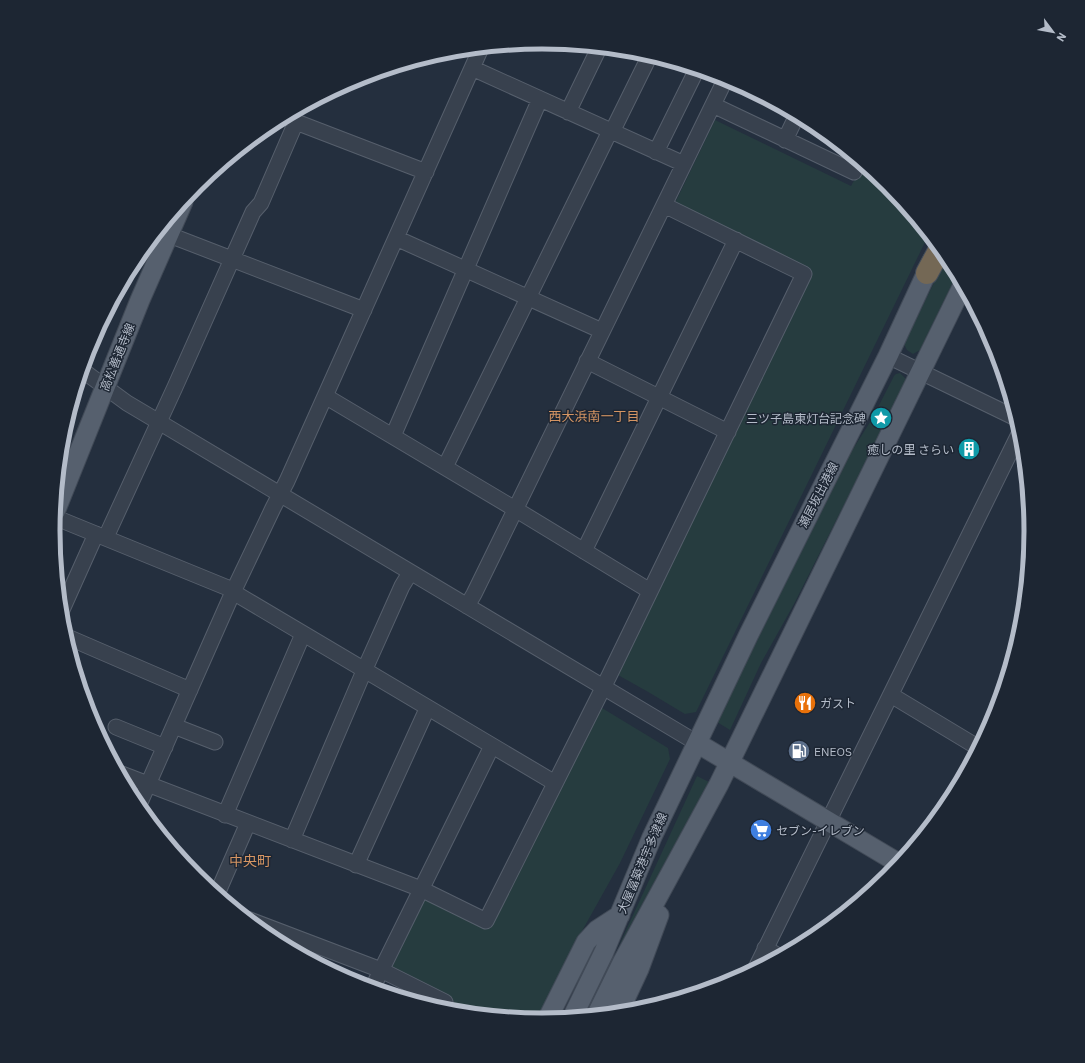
<svg xmlns="http://www.w3.org/2000/svg" width="1085" height="1063" font-family="'IBM Plex Sans','Noto Sans JP',sans-serif">
<rect width="100%" height="100%" fill="#242f3e"/>
<path fill="#263c3f" d="M 715,120 L 851,186 L 863,164 L 889,186 L 929,234 L 696,712 L 685,714 L 650,693 L 618,675 L 617,671 L 811,272 L 678,206 L 676,201 Z
M 947,256 L 957,274 L 920,350 L 913,354 L 907,350 L 904,344 Z
M 900,373 L 905,378 L 906,382 L 794,604 L 761,663 L 730,730 L 717,722 L 846,460 L 872,419 L 894,376 L 896,374 Z
M 602,708 L 668,748 L 670,759 L 620,863 L 577,940 L 537,1021 L 449,1012 L 454,1001 L 394,971 L 392,967 L 424,901 L 429,900 L 488,928 L 598,709 Z
M 697,776 L 709,782 L 617,950 Z"/>
<g fill="none" stroke-linecap="round" stroke-linejoin="round">
<g stroke="#565f6c" stroke-width="17">
<path id="minor" d="M 472,68 L 684,164
M 713,105 L 854,172 L 859,161
M 568,112 L 599,48
M 286,116 L 296,122 L 426,172
M 612,132 L 650,55
M 785,140 L 797,115
M 656,152 L 697,69
M 159,231 L 364,310
M 396,238 L 602,331
M 888,356 L 1018,419
M 587,361 L 728,432
M 82,370 L 127,403 L 159,422 L 697,743
M 325,396 L 515,509 L 650,591
M 393,436 L 540,99
M 445,467 L 610,131
M 54,517 L 228,588 L 233,592 L 555,783
M 106,537 L 175,387 L 253,212 L 261,203 L 296,122
M 584,551 L 736,240
M 467,606 L 474,594 L 726,78
M 61,612 L 96,534
M 65,636 L 190,690
M 891,695 L 979,748
M 174,726 L 215,742
M 116,727 L 165,747
M 119,773 L 421,889 L 486,921 L 610,674 L 804,274 L 664,205
M 138,807 L 233,592 L 273,508 L 287,481 L 481,48
M 225,815 L 303,634
M 292,840 L 364,671 L 402,586 L 410,573
M 356,865 L 427,709
M 217,894 L 248,823
M 247,919 L 381,970 L 445,1002 L 442,1010
M 765,948 L 780,957
M 755,970 L 1021,430
M 372,989 L 492,746"/>
</g>
<g stroke="#414a57" stroke-width="21">
<path id="major" d="M 55,512 L 140,300 L 183,202
M 697,743 L 900,864
M 618,1014 L 639,969 L 659,915
M 596,1016 L 623,961 L 719,784 L 963,285
M 572,1018 L 604,952 L 652,837 L 707,722 L 749,634 L 888,356 L 933,259
M 547,1020 L 586,942 L 597,930 L 620,915"/>
</g>
<g stroke="#434c59" stroke-width="24">
<path id="highway" d="M 927,273 L 940,249"/>
</g>
<use href="#minor" stroke="#38414e" stroke-width="15"/>
<use href="#major" stroke="#56606e" stroke-width="19"/>
<use href="#highway" stroke="#746855" stroke-width="22"/>
</g>
<defs>
<g id="sight-disc" transform="scale(1.15)"><circle r="9.5" fill="#0f9aa8" stroke="#1d2633"/><path d="M0-6L1.8-2.2L6-1.7L2.9 1.2L3.7 5.4L0 3.3L-3.7 5.4L-2.9 1.2L-6-1.7L-1.8-2.2Z" fill="#fff"/></g>
<g id="building-disc" transform="scale(1.15)"><circle r="9.5" fill="#0f9aa8" stroke="#1d2633"/><path d="M-4-6H4V6H1V3H-1V6H-4ZM-2.5-4.3h1.7v1.8h-1.7ZM.8-4.3h1.7v1.8H.8ZM-2.5-1h1.7V.8h-1.7ZM.8-1h1.7V.8H.8Z" fill="#fff"/></g>
<g id="restaurant-disc" transform="scale(1.15)"><circle r="9.5" fill="#e8710a" stroke="#1d2633"/><path d="M-5-6h1v4h1v-4h1v4h1v-4h1v5L-1.5 .5V6h-2V.5L-5-1ZM5-6V6H3V1.5H1.5Q1.5-4 5-6Z" fill="#fff"/></g>
<g id="fuel-disc" transform="scale(1.15)"><circle r="9.5" fill="#5c6f8a" stroke="#1d2633"/><path d="M-5.5-6h7V0h2V4h1.3V-2.5L3-4.5l.8-.8L6-3V5H2.5V1h-1V6h-7ZM-4.2-4.7v3.2H.2V-4.7Z" fill="#fff"/></g>
<g id="supermarket-disc" transform="scale(1.15)"><circle r="9.5" fill="#3f7fe0" stroke="#1d2633"/><path d="M-6-5.5h2.5l.6 2H6L4.5 2H-2.5L-4.4-4H-6ZM-1.5 3.2a1.3 1.3 0 1 0 .1 0ZM3 3.2a1.3 1.3 0 1 0 .1 0Z" fill="#fff"/></g>
</defs>
<g fill-rule="evenodd">
<use href="#sight-disc" x="881" y="418"/>
<use href="#building-disc" x="969" y="449"/>
<use href="#restaurant-disc" x="805" y="703"/>
<use href="#fuel-disc" x="799" y="751"/>
<use href="#supermarket-disc" x="761" y="830"/>
</g>
<g text-anchor="middle" dominant-baseline="central" stroke-width="3" stroke-linejoin="round" paint-order="stroke">
<g font-size="12" fill="#b4bcc9" stroke="#1d2633">
<text transform="translate(117 357) rotate(-68)">高松善通寺線</text>
<text transform="translate(818 495) rotate(-63)">瀬居坂出港線</text>
<text transform="translate(642 863) rotate(-67)">大屋冨築港宇多津線</text>
</g>
<g font-size="12" fill="#b4bcc9" stroke="#1d2633" text-anchor="start">
<text x="866" y="418" text-anchor="end">三ツ子島東灯台記念碑</text>
<text x="954" y="449" text-anchor="end">癒しの里 さらい</text>
<text x="820" y="703">ガスト</text>
<text x="814" y="751">ENEOS</text>
<text x="776" y="830">セブン-イレブン</text>
</g>
<g font-size="13" fill="#d59563" stroke="#1d2633">
<text x="594" y="416">西大浜南一丁目</text>
</g>
<g font-size="14" fill="#d59563" stroke="#1d2633">
<text x="250" y="861">中央町</text>
</g>
</g>
<path d="M0 0H1085V1063H0ZM60 531a482 482 0 1 1 964 0a482 482 0 1 1-964 0Z" fill="#1d2633" fill-rule="evenodd"/>
<path fill="none" stroke="#b4bcc9" stroke-width="5" d="M60 531a482 482 0 1 1 964 0a482 482 0 1 1-964 0Z"/>
<g transform="translate(1053 32) rotate(122)" stroke="#1d2633" stroke-width="3" paint-order="stroke">
<path d="M0-3L7 15L0 10L-7 15Z" fill="#b4bcc9"/>
<text y="-6" font-size="11" font-weight="bold" text-anchor="middle" fill="#b4bcc9">N</text>
</g>
</svg>
